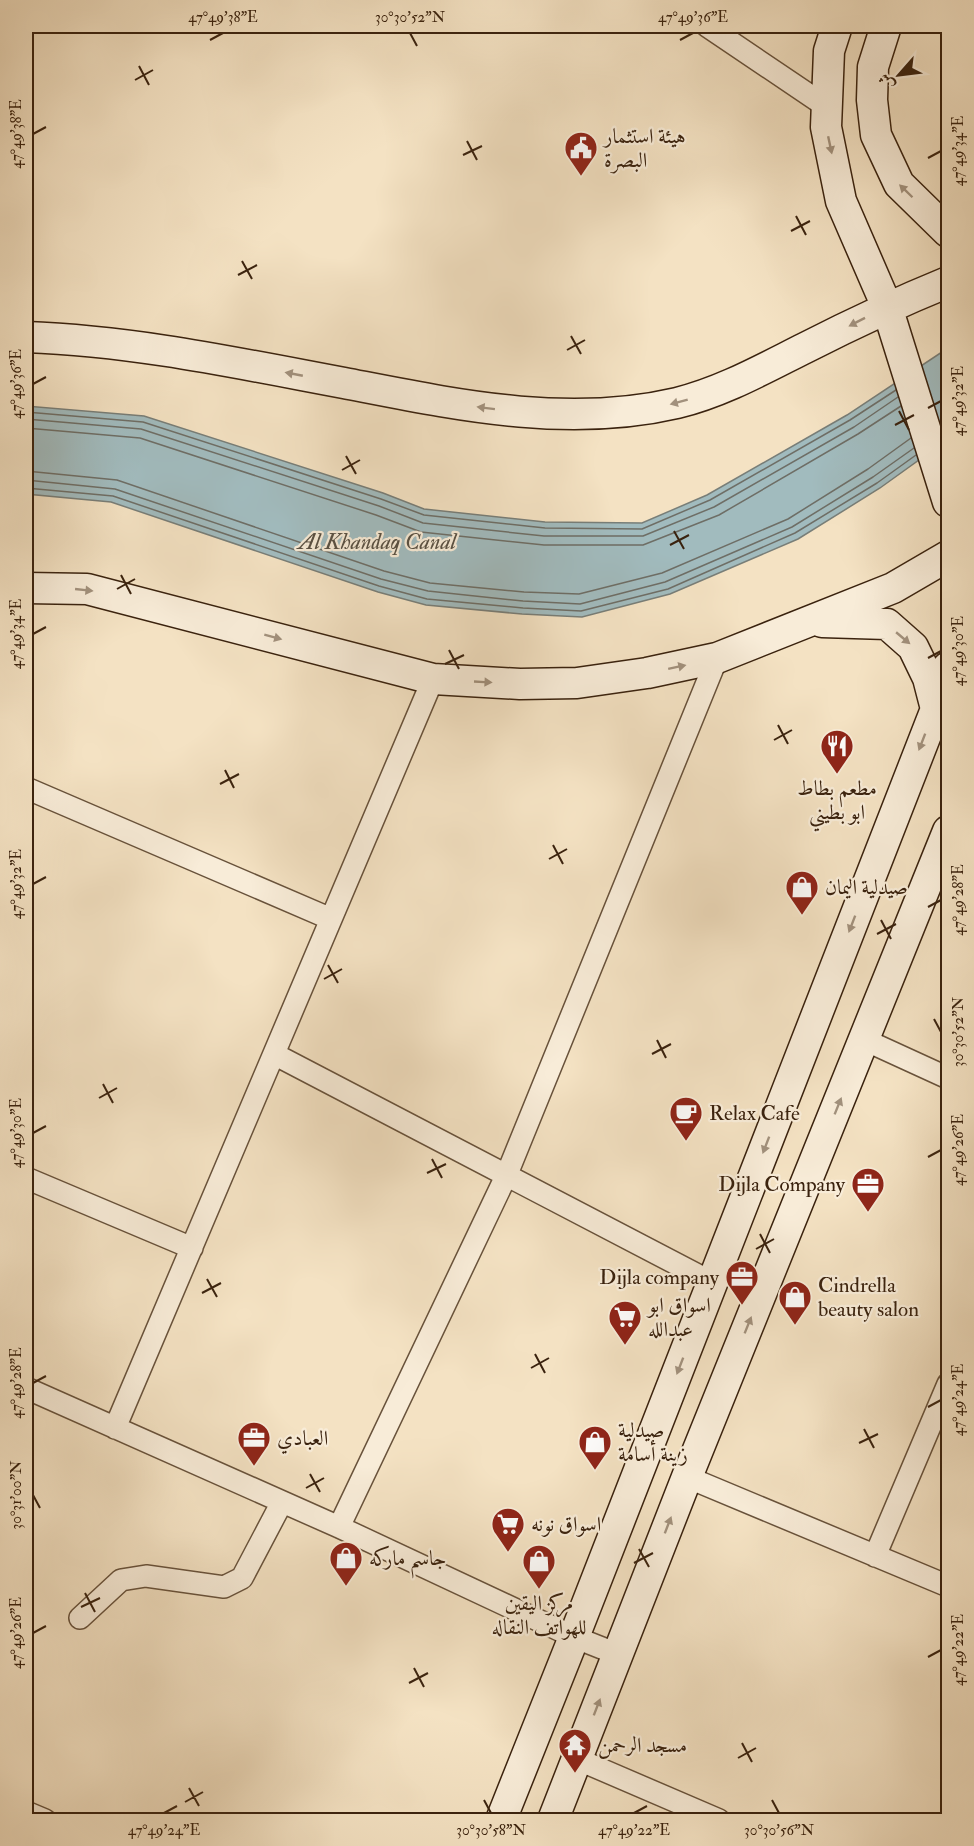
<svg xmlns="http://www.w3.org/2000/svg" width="974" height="1846" font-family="'IM FELL Double Pica',Amiri,serif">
<rect width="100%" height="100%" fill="#f4e2c3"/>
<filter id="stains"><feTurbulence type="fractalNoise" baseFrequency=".00333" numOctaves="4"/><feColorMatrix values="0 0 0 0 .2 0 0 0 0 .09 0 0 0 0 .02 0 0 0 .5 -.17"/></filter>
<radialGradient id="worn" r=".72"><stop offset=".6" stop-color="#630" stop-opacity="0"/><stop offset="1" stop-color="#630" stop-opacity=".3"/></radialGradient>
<path fill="#a1bbbe" stroke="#787e78" stroke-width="1.5" d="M 948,348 L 948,439 L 880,488 L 798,539 L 670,594 L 582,617 L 522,614 L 426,605 L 378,592 L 111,502 L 26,494 L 26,406 L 144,416 L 383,493 L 424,509 L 545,522 L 642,523 L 707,495 L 847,415 Z"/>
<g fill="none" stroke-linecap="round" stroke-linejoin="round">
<path stroke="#6e6e66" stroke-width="1.5" d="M 26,412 L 143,422 L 381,499 L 424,515 L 545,528 L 642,529 L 710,500 L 850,420 L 896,390
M 26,419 L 141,429 L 379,506 L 423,523 L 544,536 L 643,536 L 714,507 L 854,427 L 898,397
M 26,428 L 140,438 L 376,515 L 421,532 L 544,545 L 643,545 L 719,515 L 858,434 L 901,406
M 26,471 L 117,480 L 384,571 L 430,583 L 524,592 L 579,594 L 662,573 L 788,519 L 868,469 L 911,438
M 26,480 L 115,489 L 381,579 L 428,591 L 523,601 L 580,604 L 665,582 L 792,527 L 873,477 L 914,448
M 26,488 L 113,496 L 379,586 L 427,599 L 523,608 L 581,611 L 668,589 L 795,533 L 877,483 L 916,455"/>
<g stroke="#68523b" stroke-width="24">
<path id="street" d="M 707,26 L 827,107
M 26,788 L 331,919
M 865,1040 L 948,1078
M 274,1054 L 713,1283
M 26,1178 L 192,1248
M 26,1388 L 339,1527 L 574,1637 L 617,1654
M 115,1428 L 433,679
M 687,1477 L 948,1586
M 339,1527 L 507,1174 L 717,658
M 875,1556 L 948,1384
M 80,1618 L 121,1580 L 146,1576 L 224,1587 L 242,1578 L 282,1502
M 577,1759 L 719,1820
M 26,1812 L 45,1820"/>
</g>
<g stroke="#3a220e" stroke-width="33">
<path id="secondary" d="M 837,26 L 829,51 L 826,127 L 841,201 L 887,307 L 948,502
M 886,26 L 873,67 L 872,100 L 876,135 L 899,184 L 948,232
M 26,337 C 135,341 237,363 344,383 C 453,404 566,429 677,403 C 722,392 763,369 805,348 C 852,324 899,302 948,282
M 26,588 L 87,589 L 433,679 L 520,684 L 577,683 L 647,673 L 717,658 L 893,588 L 948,556
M 822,622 L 887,624 L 913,647 L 928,678 L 936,709
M 501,1820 L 574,1637 L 936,709 L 948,667
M 553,1820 L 687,1477 L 948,831"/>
</g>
<use href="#street" stroke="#f8ecd8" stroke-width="21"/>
<use href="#secondary" stroke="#f8ecd8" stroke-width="30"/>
</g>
<defs><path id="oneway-solid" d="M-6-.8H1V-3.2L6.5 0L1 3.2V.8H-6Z" transform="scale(1.5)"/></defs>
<g fill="#a2917d">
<use href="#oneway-solid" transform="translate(830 145) rotate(78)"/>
<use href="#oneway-solid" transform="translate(906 191) rotate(-136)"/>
<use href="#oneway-solid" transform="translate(857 322) rotate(153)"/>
<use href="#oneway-solid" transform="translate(294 374) rotate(-169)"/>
<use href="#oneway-solid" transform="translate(679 402) rotate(165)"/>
<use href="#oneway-solid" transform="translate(486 408) rotate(-173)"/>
<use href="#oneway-solid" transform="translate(84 590) rotate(6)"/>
<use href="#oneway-solid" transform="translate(273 637) rotate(15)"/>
<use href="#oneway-solid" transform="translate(903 638) rotate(40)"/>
<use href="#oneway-solid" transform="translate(677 667) rotate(-12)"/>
<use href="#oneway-solid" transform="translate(483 682) rotate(3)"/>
<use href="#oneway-solid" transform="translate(922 742) rotate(111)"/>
<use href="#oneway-solid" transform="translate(852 924) rotate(111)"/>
<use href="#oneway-solid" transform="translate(838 1106) rotate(-68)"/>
<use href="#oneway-solid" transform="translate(766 1145) rotate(111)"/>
<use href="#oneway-solid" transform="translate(748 1325) rotate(-68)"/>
<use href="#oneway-solid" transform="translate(680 1366) rotate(111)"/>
<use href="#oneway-solid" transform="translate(668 1525) rotate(-69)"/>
<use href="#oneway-solid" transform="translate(597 1707) rotate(-69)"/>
</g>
<path fill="none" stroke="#3a220e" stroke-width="2" d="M 410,33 L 417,46M 210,40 L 223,33M 680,40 L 693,33M 139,66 L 149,85M 135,80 L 153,70M 33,134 L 46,127M 467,141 L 477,160M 463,155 L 482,146M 928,158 L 941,151M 796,216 L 806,235M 791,231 L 810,221M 242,261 L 252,279M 238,275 L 257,265M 571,336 L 581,354M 567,350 L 585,340M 33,384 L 46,377M 928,408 L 941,401M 899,411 L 909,430M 895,425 L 914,415M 346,456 L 356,474M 342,470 L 360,460M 674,531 L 684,549M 670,545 L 689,535M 121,575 L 131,594M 117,589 L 135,579M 33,634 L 46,627M 449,650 L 459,669M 928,658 L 941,651M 445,664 L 464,655M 778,725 L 788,744M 774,740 L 792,730M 225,770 L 234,788M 220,784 L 239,774M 553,845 L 563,864M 549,859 L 567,849M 33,884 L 46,877M 928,907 L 941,900M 881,920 L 891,939M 877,934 L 896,924M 328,965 L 338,983M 324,979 L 342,969M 934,1019 L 941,1032M 657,1040 L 666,1058M 652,1054 L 671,1044M 103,1084 L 113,1103M 99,1098 L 117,1088M 33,1133 L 46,1126M 928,1157 L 941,1150M 432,1159 L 442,1178M 427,1173 L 446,1164M 760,1234 L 770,1253M 756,1249 L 774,1239M 207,1279 L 217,1297M 202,1293 L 221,1283M 535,1354 L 545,1373M 531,1368 L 549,1358M 33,1383 L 46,1376M 928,1407 L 941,1400M 864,1429 L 874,1448M 859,1443 L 878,1434M 310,1474 L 320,1492M 306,1488 L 324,1478M 33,1495 L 40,1508M 639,1549 L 649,1567M 634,1563 L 653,1553M 85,1593 L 95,1612M 81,1607 L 100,1598M 33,1633 L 46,1626M 928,1657 L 941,1650M 414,1668 L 424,1687M 409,1683 L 428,1673M 742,1743 L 752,1762M 738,1758 L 756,1748M 189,1788 L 199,1806M 484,1800 L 491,1813M 772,1800 L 779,1813M 185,1802 L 203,1792M 164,1813 L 177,1806M 634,1813 L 647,1806"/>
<defs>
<g id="civic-pin" transform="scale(1.725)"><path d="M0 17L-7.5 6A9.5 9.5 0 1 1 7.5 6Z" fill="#8f2418" stroke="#f8ecd8"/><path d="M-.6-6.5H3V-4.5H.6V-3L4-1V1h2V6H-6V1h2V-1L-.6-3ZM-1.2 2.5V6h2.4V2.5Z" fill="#fff"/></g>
<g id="restaurant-pin" transform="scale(1.725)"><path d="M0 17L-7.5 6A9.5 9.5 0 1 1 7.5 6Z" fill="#8f2418" stroke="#f8ecd8"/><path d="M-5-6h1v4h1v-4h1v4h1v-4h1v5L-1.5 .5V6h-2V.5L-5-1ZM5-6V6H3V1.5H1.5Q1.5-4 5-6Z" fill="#fff"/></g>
<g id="shop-pin" transform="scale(1.725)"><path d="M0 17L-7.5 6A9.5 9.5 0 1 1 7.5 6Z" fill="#8f2418" stroke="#f8ecd8"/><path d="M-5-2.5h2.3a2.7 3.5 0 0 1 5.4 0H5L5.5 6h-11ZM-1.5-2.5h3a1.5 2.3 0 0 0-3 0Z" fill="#fff"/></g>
<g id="cafe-pin" transform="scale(1.725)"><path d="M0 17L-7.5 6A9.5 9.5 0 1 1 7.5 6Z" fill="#8f2418" stroke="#f8ecd8"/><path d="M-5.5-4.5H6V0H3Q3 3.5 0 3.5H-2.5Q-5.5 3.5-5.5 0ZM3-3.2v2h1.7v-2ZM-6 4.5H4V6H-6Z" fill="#fff"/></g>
<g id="office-pin" transform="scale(1.725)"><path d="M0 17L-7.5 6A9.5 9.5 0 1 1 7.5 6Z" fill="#8f2418" stroke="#f8ecd8"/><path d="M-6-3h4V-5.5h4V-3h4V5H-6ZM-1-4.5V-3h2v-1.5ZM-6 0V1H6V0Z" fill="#fff"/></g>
<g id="supermarket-pin" transform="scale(1.725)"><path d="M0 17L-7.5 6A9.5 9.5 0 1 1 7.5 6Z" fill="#8f2418" stroke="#f8ecd8"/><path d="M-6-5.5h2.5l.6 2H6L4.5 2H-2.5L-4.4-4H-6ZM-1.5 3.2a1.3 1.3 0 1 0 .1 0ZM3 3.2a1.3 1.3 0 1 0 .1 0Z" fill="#fff"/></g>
<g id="temple-pin" transform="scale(1.725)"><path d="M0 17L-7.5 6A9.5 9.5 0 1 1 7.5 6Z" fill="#8f2418" stroke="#f8ecd8"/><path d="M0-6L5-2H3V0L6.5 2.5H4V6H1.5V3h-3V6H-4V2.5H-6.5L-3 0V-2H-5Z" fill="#fff"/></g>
</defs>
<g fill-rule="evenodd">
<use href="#civic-pin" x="581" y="148"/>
<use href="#restaurant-pin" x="837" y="746"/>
<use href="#shop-pin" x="802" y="887"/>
<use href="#cafe-pin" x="686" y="1113"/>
<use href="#office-pin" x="868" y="1184"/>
<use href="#office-pin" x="742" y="1277"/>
<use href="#shop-pin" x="795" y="1297"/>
<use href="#supermarket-pin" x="625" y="1317"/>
<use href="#office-pin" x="254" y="1438"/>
<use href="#shop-pin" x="595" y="1442"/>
<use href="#supermarket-pin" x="508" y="1524"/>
<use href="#shop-pin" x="346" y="1558"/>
<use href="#shop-pin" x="539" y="1561"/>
<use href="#temple-pin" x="575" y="1745"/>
</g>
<g text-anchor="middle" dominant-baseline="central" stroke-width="4.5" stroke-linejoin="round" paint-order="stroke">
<g font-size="21" fill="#3a220e" stroke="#f8ecd8" text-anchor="start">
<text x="604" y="136">هيئة استثمار<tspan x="604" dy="24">البصرة</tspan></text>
<text x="837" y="788" text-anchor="middle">مطعم بطاط<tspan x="837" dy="24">ابو بطيني</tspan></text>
<text x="825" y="887">صيدلية اليمان</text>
<text x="709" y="1113">Relax Cafe</text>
<text x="845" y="1184" text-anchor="end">Dijla Company</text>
<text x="719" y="1277" text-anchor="end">Dijla company</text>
<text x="818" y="1285">Cindrella<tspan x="818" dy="24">beauty salon</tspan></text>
<text x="648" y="1305">اسواق ابو<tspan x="648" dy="24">عبدالله</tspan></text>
<text x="618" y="1430">صيدلية<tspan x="618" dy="24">زينة أسامة</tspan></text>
<text x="277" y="1438">العبادي</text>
<text x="531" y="1524">اسواق نونه</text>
<text x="369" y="1558">جاسم ماركه</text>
<text x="539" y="1603" text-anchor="middle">مركز اليقين<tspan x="539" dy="24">للهواتف النقاله</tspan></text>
<text x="598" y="1745">مسجد الرحمن</text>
</g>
<g font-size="22" font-style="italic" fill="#595043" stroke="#f8ecd8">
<text x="377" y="542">Al Khandaq Canal</text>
</g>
</g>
<rect width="974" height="1846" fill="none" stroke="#f4e2c3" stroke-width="66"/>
<g transform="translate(899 75) rotate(242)" stroke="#f8ecd8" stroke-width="4.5" paint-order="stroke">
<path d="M0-4.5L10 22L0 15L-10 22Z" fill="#3a220e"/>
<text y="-9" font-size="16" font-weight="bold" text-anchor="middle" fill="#3a220e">ش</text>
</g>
<rect x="33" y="33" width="908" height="1780" fill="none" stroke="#3a220e" stroke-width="2"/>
<g font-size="15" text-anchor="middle" fill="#3a220e">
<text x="223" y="22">47°49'38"E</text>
<text x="410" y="22">30°30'52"N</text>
<text x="693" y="22">47°49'36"E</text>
<text transform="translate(16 134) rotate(-90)" y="5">47°49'38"E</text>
<text transform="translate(958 151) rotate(-90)" y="5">47°49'34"E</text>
<text transform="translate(16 384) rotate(-90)" y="5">47°49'36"E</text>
<text transform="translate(958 401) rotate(-90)" y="5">47°49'32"E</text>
<text transform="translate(16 634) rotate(-90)" y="5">47°49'34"E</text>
<text transform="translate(958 651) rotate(-90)" y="5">47°49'30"E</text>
<text transform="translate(16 884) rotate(-90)" y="5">47°49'32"E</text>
<text transform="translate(958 900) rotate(-90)" y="5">47°49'28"E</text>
<text transform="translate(958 1032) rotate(-90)" y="5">30°30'52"N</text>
<text transform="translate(16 1133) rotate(-90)" y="5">47°49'30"E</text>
<text transform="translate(958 1150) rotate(-90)" y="5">47°49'26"E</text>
<text transform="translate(16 1383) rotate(-90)" y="5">47°49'28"E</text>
<text transform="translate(958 1400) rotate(-90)" y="5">47°49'24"E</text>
<text transform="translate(16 1495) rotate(-90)" y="5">30°31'00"N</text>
<text transform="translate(16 1633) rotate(-90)" y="5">47°49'26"E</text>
<text transform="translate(958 1650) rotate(-90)" y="5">47°49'22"E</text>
<text x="164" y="1835">47°49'24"E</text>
<text x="491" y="1835">30°30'58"N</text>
<text x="634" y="1835">47°49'22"E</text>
<text x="779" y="1835">30°30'56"N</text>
</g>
<rect width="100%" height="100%" filter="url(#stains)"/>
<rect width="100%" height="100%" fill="url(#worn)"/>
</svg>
